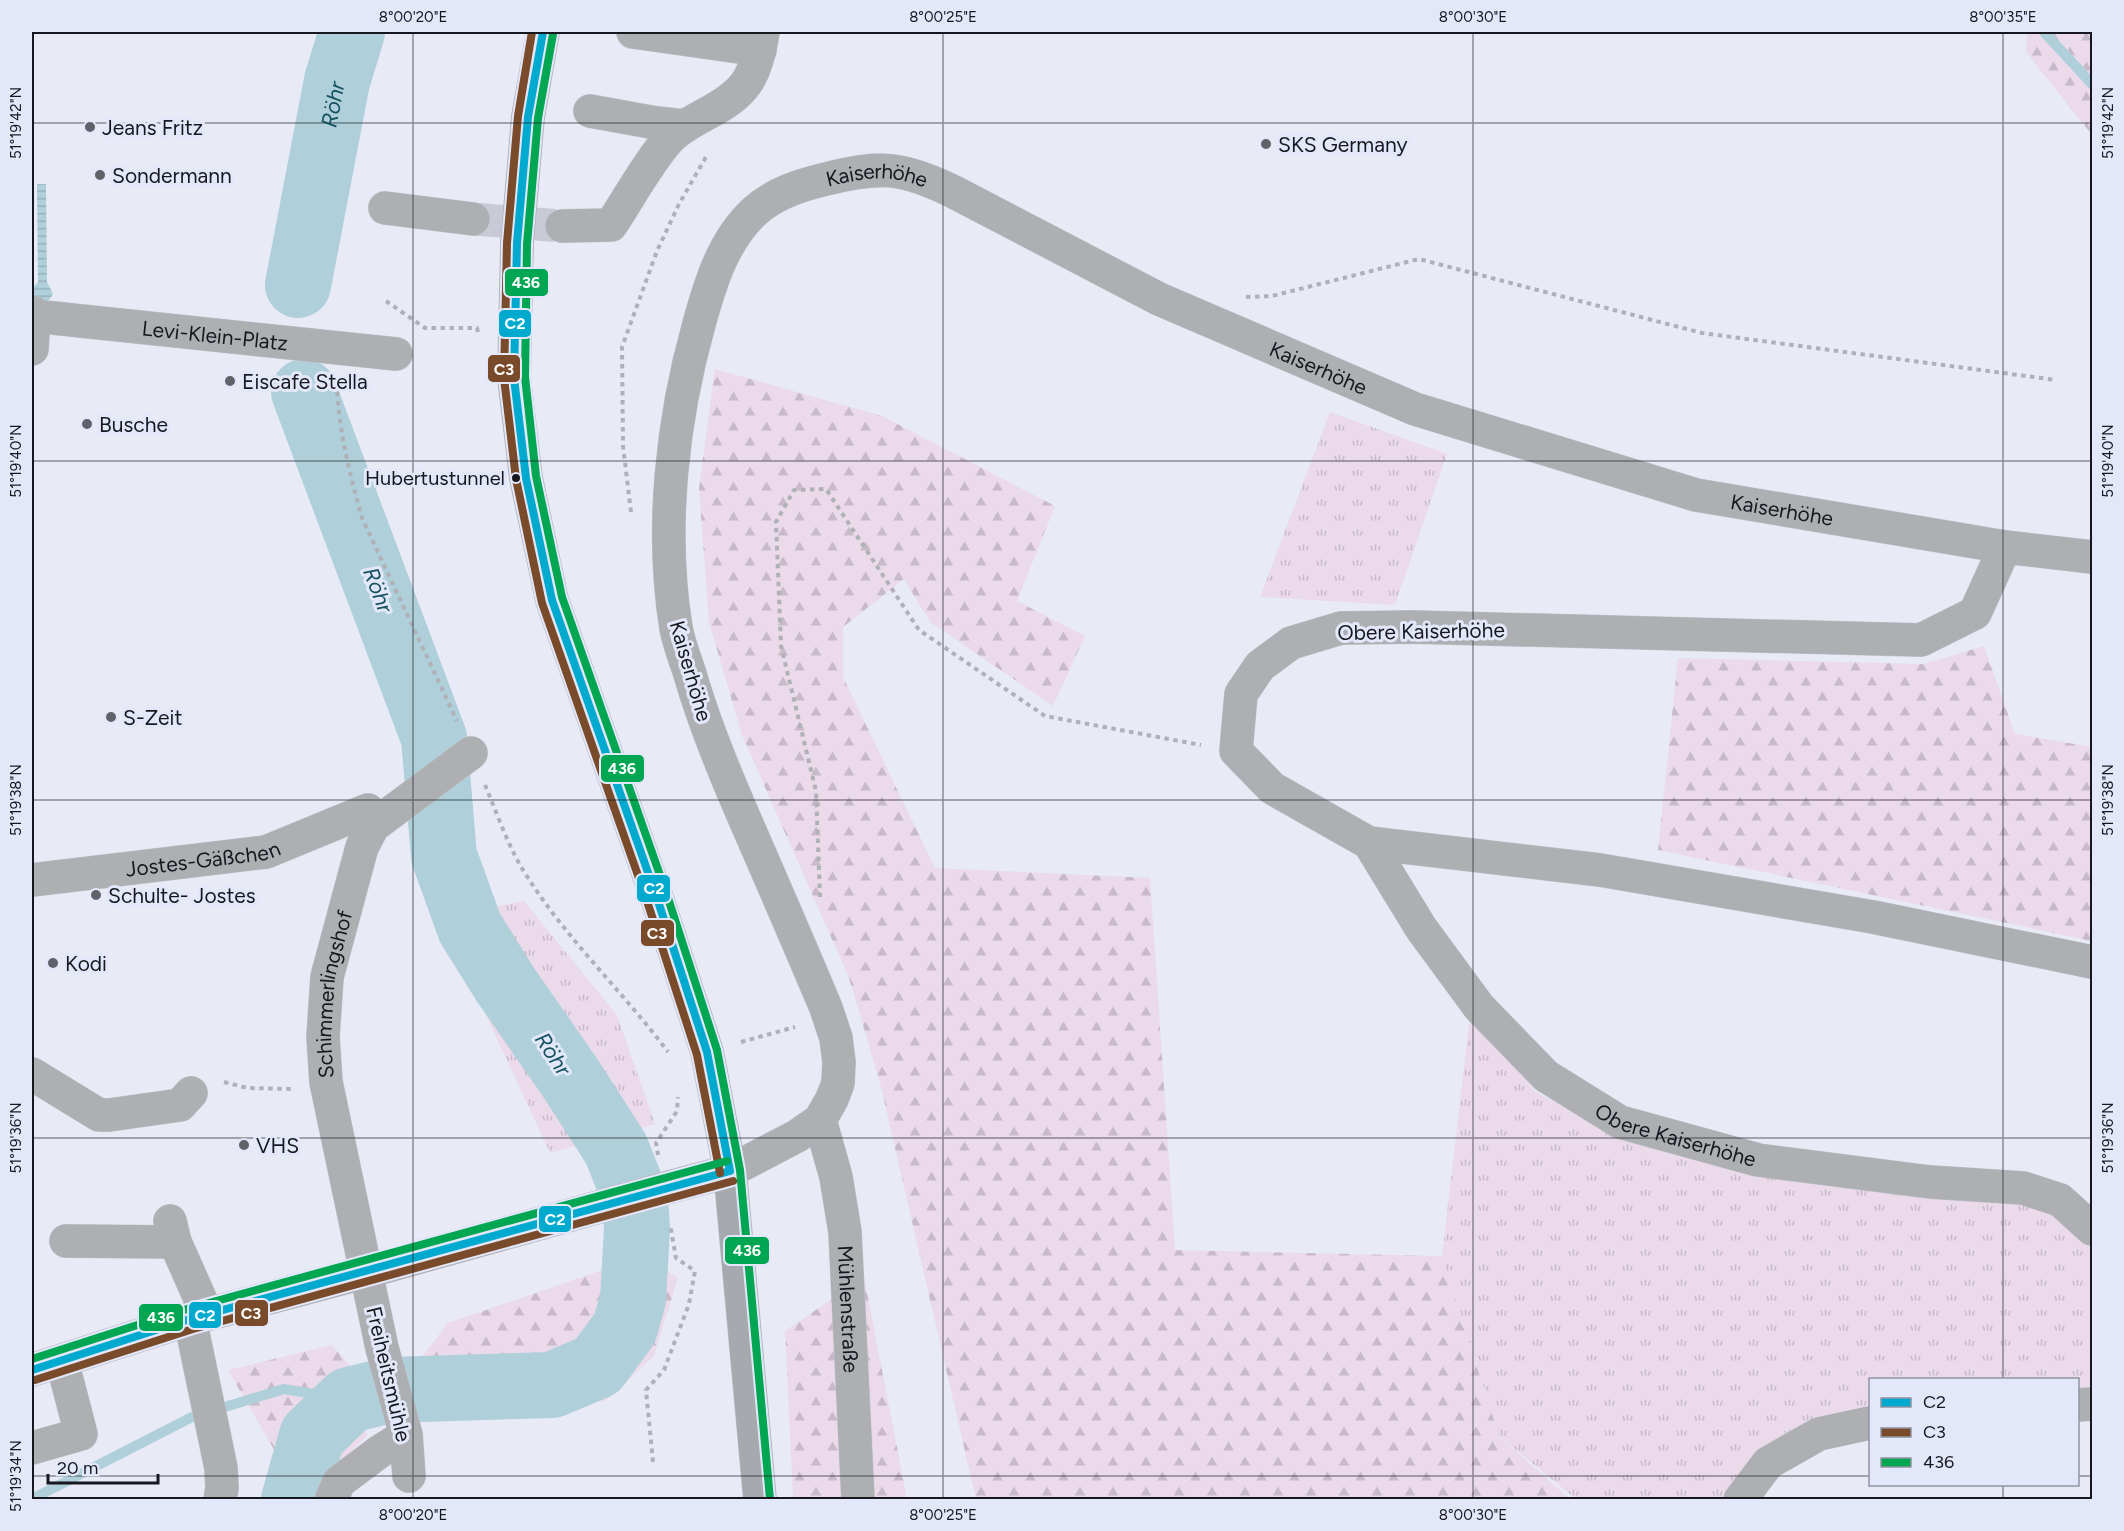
<svg xmlns="http://www.w3.org/2000/svg" width="2124" height="1531" font-family="Figtree,sans-serif">
<defs>
<pattern id="grass-tufts" width="24" height="20" patternUnits="userSpaceOnUse" patternTransform="scale(1.5)"><rect width="24" height="20" fill="#eadaea"/><path d="M3 7l-1-3M5 7V3M7 7l1-3M15 17l-1-3M17 17v-4M19 17l1-3" fill="none" stroke="#c8bac8"/></pattern>
<pattern id="forest-firs" width="22" height="20" patternUnits="userSpaceOnUse" patternTransform="scale(1.5)"><rect width="22" height="20" fill="#eadaea"/><path d="M5 1l3.5 6h-7zM16 11l3.5 6h-7z" fill="#c8bac8"/></pattern>
<pattern id="water-rules" width="6" height="5" patternUnits="userSpaceOnUse" patternTransform="scale(1.5)"><rect width="6" height="5" fill="#afcfda"/><path d="M0 2.5h6" fill="none" stroke="#96b1bb"/></pattern>
</defs>
<rect width="100%" height="100%" fill="#e8eaf5"/>
<path fill="url(#grass-tufts)" d="M 1330,412 L 1447,454 L 1395,605 L 1260,597 Z
M 463,783 L 486,908 L 524,901 L 617,1015 L 655,1124 L 550,1153 L 422,877 L 418,809 Z
M 1470,1016 L 1537,1093 L 1610,1129 L 2012,1198 L 2046,1208 L 2082,1233 L 2092,1248 L 2092,1390 L 2078,1391 L 2078,1380 L 1870,1380 L 1870,1416 L 1726,1499 L 1576,1499 L 1499,1436 L 1442,1256 Z"/>
<path fill="url(#forest-firs)" d="M 2027,32 L 2092,32 L 2092,135 L 2026,52 Z
M 715,369 L 882,416 L 1055,506 L 1017,601 L 1085,636 L 1053,706 L 930,622 L 904,579 L 843,627 L 843,677 L 935,868 L 1150,878 L 1175,1250 L 1442,1256 L 1499,1436 L 1570,1499 L 976,1499 L 880,1083 L 849,978 L 742,735 L 709,622 L 699,488 Z
M 1984,646 L 2015,734 L 2092,747 L 2092,941 L 1658,850 L 1678,658 L 1923,664 Z
M 656,1264 L 678,1278 L 654,1356 L 605,1401 L 431,1420 L 418,1362 L 448,1323 L 614,1266 Z
M 864,1277 L 907,1499 L 793,1499 L 785,1331 Z
M 332,1345 L 351,1367 L 367,1436 L 324,1479 L 315,1499 L 281,1499 L 280,1460 L 228,1370 Z"/>
<path fill="url(#water-rules)" d="M 37,184 L 46,184 L 47,282 L 53,294 L 47,303 L 32,297 L 32,289 L 38,282 Z"/>
<g fill="none" stroke-linecap="round" stroke-linejoin="round">
<path stroke="#afcfda" stroke-width="10" d="M 2044,32 L 2092,84
M 32,1499 L 192,1417 L 284,1389 L 349,1400"/>
<g stroke="#afcfda" stroke-width="66">
<path id="s1" d="M 298,285 L 337,81 L 352,32"/>
<path d="M 294,1500 L 312,1436 L 349,1400 L 390,1390 L 552,1385 L 597,1366 L 625,1328 L 633,1299 L 637,1229 L 635,1197 L 616,1149 L 571,1079 L 505,984 L 470,928 L 444,856 L 434,738 L 304,392"/>
</g>
<path stroke="#c9cad5" stroke-width="33" stroke-dasharray="33 16" stroke-linecap="butt" d="M 473,219 L 562,226"/>
<g stroke="#c3c5ce" stroke-width="34">
<g id="minor">
<path d="M 633,32 L 760,50"/>
<path d="M 590,111 L 656,123 L 684,126"/>
<path d="M 385,208 L 473,219"/>
<path d="M 562,226 L 611,225 C 629,198 647,164 668,140 C 679,128 692,122 706,114 C 748,92 755,77 763,32"/>
<path d="M 32,312 L 34,316 L 32,349"/>
<path id="s2" d="M 34,316 L 396,354"/>
<path id="s3" d="M 2005,547 L 1975,613 L 1921,640 L 1413,627 L 1341,628 L 1291,643 L 1260,666 L 1241,694 L 1236,751 L 1272,788 L 1369,843 L 1421,928 L 1479,1007 L 1546,1076 L 1620,1122 L 1758,1160 L 1930,1182 L 2023,1188 L 2060,1200 L 2092,1229"/>
<path d="M 1369,843 L 1600,870 L 1873,917 L 2092,962"/>
<path id="s4" d="M 32,880 L 266,852 L 368,810"/>
<path d="M 32,1074 L 99,1115 L 109,1115 L 180,1105 L 191,1093"/>
<path id="s5" d="M 820,1120 L 836,1177 L 845,1232 L 858,1500"/>
<path id="s6" d="M 670,1187 L 730,1171 L 797,1136 L 820,1120 L 832,1099 L 838,1083 L 839,1062 L 836,1038 L 826,1008 C 798,941 769,875 740,808 C 721,764 703,720 690,674 C 685,659 679,644 676,628 C 660,529 672,420 699,324 C 710,284 723,240 755,211 C 775,193 801,185 826,179 C 881,165 903,167 954,192 L 1159,299 L 1415,409 L 1696,495 L 2005,547 L 2092,557"/>
<path d="M 170,1221 L 175,1242 L 207,1314"/>
<path d="M 66,1241 L 175,1242"/>
<path d="M 190,1319 L 221,1468 L 222,1488 L 220,1500"/>
<path d="M 32,1370 L 190,1319 L 366,1272 L 581,1212"/>
<path d="M 2078,1405 L 2092,1404"/>
<path d="M 32,1448 L 81,1434 L 62,1361"/>
<path id="s7" d="M 409,1476 L 406,1435 L 382,1348 L 326,1082 L 323,1037 L 327,977 L 362,847 L 373,826 L 471,753"/>
<path d="M 331,1500 L 339,1482 L 379,1452 L 406,1435"/>
<path d="M 1740,1500 L 1768,1463 L 1819,1434 L 1870,1423"/>
</g>
</g>
<g stroke="#c3c5ce" stroke-width="34">
<path id="major" d="M 543,32 L 528,117 L 517,243 L 514,378 L 526,478 L 552,600 L 657,898 L 707,1052 L 730,1171 L 760,1500"/>
</g>
<path stroke="#afb1b6" stroke-width="4" stroke-dasharray="4.5 4.5" stroke-linecap="butt" d="M 1246,297 L 1272,296 L 1419,259 L 1702,333 L 2056,380
M 386,301 L 425,328 L 477,328 L 478,332
M 337,383 C 338,428 350,475 362,518 L 457,721
M 631,512 L 623,446 L 622,347 L 657,251 L 679,204 L 706,157
M 485,785 C 496,811 506,840 520,865 C 561,934 620,988 668,1052
M 820,897 L 816,791 L 781,646 L 776,522 L 794,490 L 826,489 L 919,630 L 1045,716 L 1201,745
M 741,1042 L 795,1027
M 224,1082 L 247,1088 L 293,1089
M 658,1155 L 656,1143 L 677,1111 L 678,1097
M 653,1462 L 646,1390 L 664,1370 L 689,1304 L 695,1271 L 676,1258 L 670,1224"/>
<use href="#minor" stroke="#adafb3" stroke-width="33"/>
<use href="#major" stroke="#a6a9ae" stroke-width="33"/>
<g stroke="#c3c5ce" stroke-width="34" stroke-linecap="butt">
<path id="minor-bridge" d="M 581,1212 L 670,1187"/>
</g>
<use href="#minor-bridge" stroke="#adafb3" stroke-width="33"/>
<g stroke="#e3e7fa" stroke-width="12">
<path id="bus-1" d="M 543,32 L 528,117 L 517,243 L 514,378 L 526,478 L 552,600 L 657,898 L 707,1052 L 730,1171
M 32,1370 L 190,1319 L 730,1171"/>
</g>
<g stroke="#e3e7fa" stroke-width="12">
<path id="bus-2" d="M 532,32 L 518,116 L 507,243 L 504,378 L 516,479 L 542,603 L 647,901 L 697,1055 L 720,1173
M 35,1380 L 193,1329 L 733,1181"/>
</g>
<g stroke="#e3e7fa" stroke-width="12">
<path id="bus-3" d="M 553,34 L 538,118 L 527,244 L 525,377 L 536,476 L 562,597 L 667,895 L 717,1050 L 740,1170 L 770,1499
M 32,1359 L 187,1309 L 727,1161"/>
</g>
<use href="#bus-1" stroke="#00a9ce" stroke-width="8"/>
<use href="#bus-2" stroke="#7a4b2a" stroke-width="8"/>
<use href="#bus-3" stroke="#00a651" stroke-width="8"/>
</g>
<path fill="none" stroke="#17181f" stroke-width="1.5" stroke-opacity="0.45" d="M 413,32 L 413,1500M 943,32 L 943,1500M 1473,32 L 1473,1500M 2003,32 L 2003,1380M 32,123 L 2092,123M 32,461 L 2092,461M 32,800 L 2092,800M 32,1138 L 2092,1138M 32,1476 L 1870,1476M 2078,1476 L 2092,1476M 2003,1484 L 2003,1500"/>
<g fill="#60626a" stroke="#e3e7fa" stroke-width="2">
<circle cx="90" cy="127" r="6"/>
<circle cx="1266" cy="144" r="6"/>
<circle cx="100" cy="175" r="6"/>
<circle cx="230" cy="381" r="6"/>
<circle cx="87" cy="424" r="6"/>
<circle cx="111" cy="717" r="6"/>
<circle cx="96" cy="895" r="6"/>
<circle cx="53" cy="963" r="6"/>
<circle cx="244" cy="1145" r="6"/>
</g>
<circle fill="#17181f" stroke="#e3e7fa" stroke-width="2" cx="516" cy="478" r="5"/>
<g text-anchor="middle" dominant-baseline="central" stroke-width="6" stroke-linejoin="round" paint-order="stroke">
<g font-size="20" fill="#17181f" stroke="#e3e7fa" text-anchor="end">
<text x="505" y="478">Hubertustunnel</text>
</g>
<g font-size="21" fill="#17181f" stroke="#e3e7fa" text-anchor="start">
<text x="102" y="127">Jeans Fritz</text>
<text x="1278" y="144">SKS Germany</text>
<text x="112" y="175">Sondermann</text>
<text x="242" y="381">Eiscafe Stella</text>
<text x="99" y="424">Busche</text>
<text x="123" y="717">S-Zeit</text>
<text x="108" y="895">Schulte- Jostes</text>
<text x="65" y="963">Kodi</text>
<text x="256" y="1145">VHS</text>
</g>
<g font-size="21" fill="#17181f" stroke="#e3e7fa">
<text stroke="none"><textPath href="#s6" startOffset="1258">Kaiserhöhe</textPath></text>
<text stroke="none"><textPath href="#s2" startOffset="182">Levi-Klein-Platz</textPath></text>
<text stroke="none"><textPath href="#s6" startOffset="1744">Kaiserhöhe</textPath></text>
<text stroke="none"><textPath href="#s6" startOffset="2230">Kaiserhöhe</textPath></text>
<text transform="translate(1421 631) rotate(-1)">Obere Kaiserhöhe</text>
<text transform="translate(691 671) rotate(74)">Kaiserhöhe</text>
<text stroke="none"><textPath href="#s4" startOffset="172">Jostes-Gäßchen</textPath></text>
<text stroke="none"><textPath href="#s7" startOffset="492">Schimmerlingshof</textPath></text>
<text stroke="none"><textPath href="#s3" startOffset="1496">Obere Kaiserhöhe</textPath></text>
<text stroke="none"><textPath href="#s5" startOffset="192">Mühlenstraße</textPath></text>
<text transform="translate(389 1374) rotate(77)">Freiheitsmühle</text>
</g>
<g font-size="22" font-style="italic" fill="#165360" stroke="#e3e7fa">
<text stroke="none"><textPath href="#s1" startOffset="184">Röhr</textPath></text>
<text transform="translate(378 590) rotate(69)">Röhr</text>
<text transform="translate(553 1054) rotate(57)">Röhr</text>
</g>
</g>
<g stroke="#e3e7fa" stroke-width="2">
<rect x="504" y="268" width="45" height="29" rx="6" fill="#00a651"/>
<rect x="498" y="309" width="34" height="29" rx="6" fill="#00a9ce"/>
<rect x="487" y="354" width="34" height="29" rx="6" fill="#7a4b2a"/>
<rect x="600" y="754" width="45" height="29" rx="6" fill="#00a651"/>
<rect x="636" y="874" width="35" height="29" rx="6" fill="#00a9ce"/>
<rect x="640" y="919" width="35" height="28" rx="6" fill="#7a4b2a"/>
<rect x="538" y="1205" width="34" height="28" rx="6" fill="#00a9ce"/>
<rect x="724" y="1236" width="46" height="29" rx="6" fill="#00a651"/>
<rect x="234" y="1299" width="35" height="28" rx="6" fill="#7a4b2a"/>
<rect x="188" y="1301" width="34" height="28" rx="6" fill="#00a9ce"/>
<rect x="138" y="1303" width="46" height="29" rx="6" fill="#00a651"/>
</g>
<g font-size="16" text-anchor="middle" font-weight="bold" fill="#fff">
<text x="526" y="288">436</text>
<text x="515" y="329">C2</text>
<text x="504" y="375">C3</text>
<text x="622" y="774">436</text>
<text x="654" y="894">C2</text>
<text x="657" y="939">C3</text>
<text x="555" y="1225">C2</text>
<text x="747" y="1256">436</text>
<text x="251" y="1319">C3</text>
<text x="205" y="1321">C2</text>
<text x="161" y="1323">436</text>
</g>
<rect width="2124" height="1531" fill="none" stroke="#e3e7fa" stroke-width="66"/>
<rect x="1869" y="1378" width="210" height="108" fill="#e3e7fa" stroke="#9194a2" stroke-width="1.5"/>
<rect x="1881" y="1398" width="30" height="9" fill="#00a9ce" stroke="#9194a2" stroke-width="1.5"/>
<text x="1923" y="1408" font-size="18" fill="#17181f">C2</text>
<rect x="1881" y="1428" width="30" height="9" fill="#7a4b2a" stroke="#9194a2" stroke-width="1.5"/>
<text x="1923" y="1438" font-size="18" fill="#17181f">C3</text>
<rect x="1881" y="1458" width="30" height="9" fill="#00a651" stroke="#9194a2" stroke-width="1.5"/>
<text x="1923" y="1468" font-size="18" fill="#17181f">436</text>
<path d="M48 1474v9h110v-9" fill="none" stroke="#17181f" stroke-width="3"/>
<text x="57" y="1474" font-size="18" fill="#17181f" stroke="#e3e7fa" stroke-width="4.5" paint-order="stroke">20 m</text>
<rect x="33" y="33" width="2058" height="1465" fill="none" stroke="#17181f" stroke-width="2"/>
<g font-size="15" text-anchor="middle" fill="#17181f">
<text x="413" y="22">8°00'20"E</text>
<text x="943" y="22">8°00'25"E</text>
<text x="1473" y="22">8°00'30"E</text>
<text x="2003" y="22">8°00'35"E</text>
<text transform="translate(16 123) rotate(-90)" y="5">51°19'42"N</text>
<text transform="translate(2108 123) rotate(-90)" y="5">51°19'42"N</text>
<text transform="translate(16 461) rotate(-90)" y="5">51°19'40"N</text>
<text transform="translate(2108 461) rotate(-90)" y="5">51°19'40"N</text>
<text transform="translate(16 800) rotate(-90)" y="5">51°19'38"N</text>
<text transform="translate(2108 800) rotate(-90)" y="5">51°19'38"N</text>
<text transform="translate(16 1138) rotate(-90)" y="5">51°19'36"N</text>
<text transform="translate(2108 1138) rotate(-90)" y="5">51°19'36"N</text>
<text transform="translate(16 1476) rotate(-90)" y="5">51°19'34"N</text>
<text x="413" y="1520">8°00'20"E</text>
<text x="943" y="1520">8°00'25"E</text>
<text x="1473" y="1520">8°00'30"E</text>
</g>
</svg>
